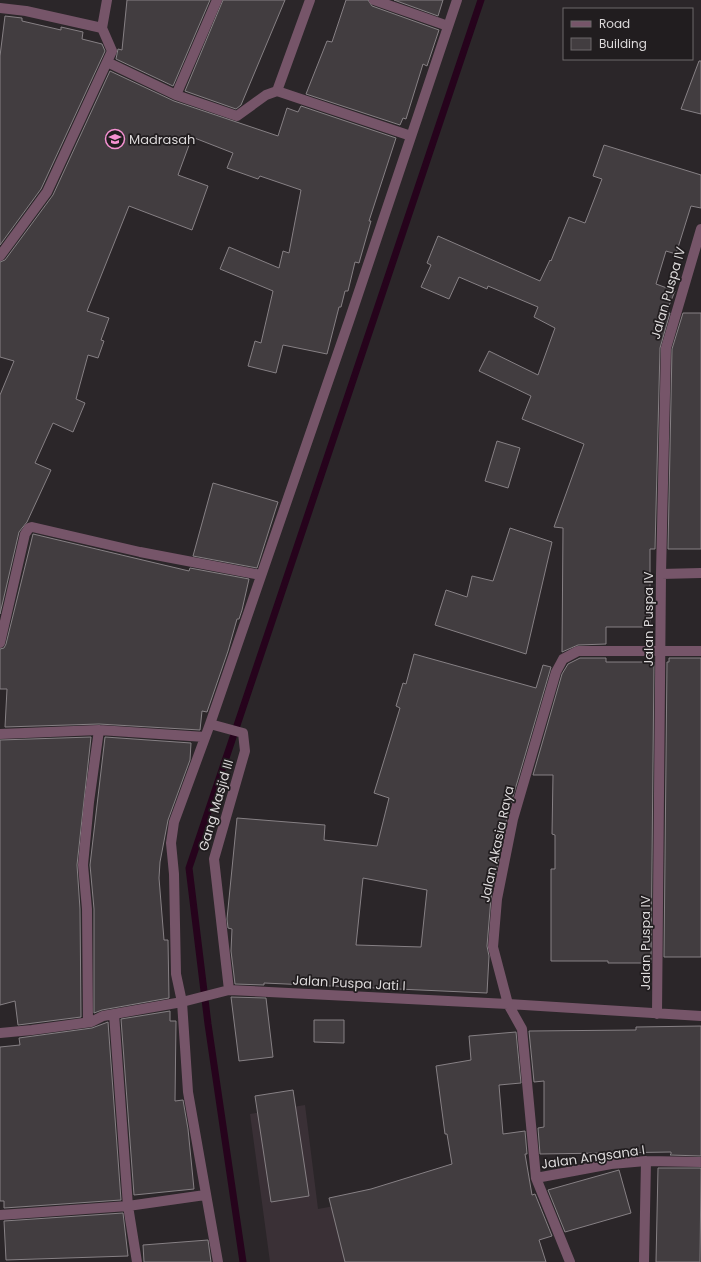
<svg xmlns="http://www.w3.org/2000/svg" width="701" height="1262" font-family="Poppins,sans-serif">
<rect width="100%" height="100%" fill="#2b2629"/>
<path fill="#3a3036" d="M 305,1105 L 318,1209 L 394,1195 L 414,1262 L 270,1262 L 250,1114 Z"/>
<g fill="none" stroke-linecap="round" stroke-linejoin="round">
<path stroke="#26031c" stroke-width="7" d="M 243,1262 L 208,1024 L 189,868 L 481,0"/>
</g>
<path fill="#423d40" stroke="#868084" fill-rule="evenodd" d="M 127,0 L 210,0 L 173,86 L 116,59 L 118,49 L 122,50 Z
M 223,0 L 285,0 L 241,105 L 236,109 L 185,91 Z
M 346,0 L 368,0 L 372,6 L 439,30 L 427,66 L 423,64 L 406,119 L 403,118 L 400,125 L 306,94 L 327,41 L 332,42 Z
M 394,0 L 443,0 L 438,16 Z
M 5,16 L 22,18 L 22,21 L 61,30 L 61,27 L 83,32 L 82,39 L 102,44 L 105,51 L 41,189 L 0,245 L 0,56 Z
M 699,61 L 701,61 L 701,114 L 681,109 Z
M 110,71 L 174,101 L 278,136 L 287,108 L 298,112 L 301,106 L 396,138 L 369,221 L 371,221 L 359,263 L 355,262 L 348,291 L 345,291 L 341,307 L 339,307 L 327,354 L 283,345 L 276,373 L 248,366 L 255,341 L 261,343 L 273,291 L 220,269 L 229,247 L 279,268 L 283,251 L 289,253 L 301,190 L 260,176 L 258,179 L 227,168 L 233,153 L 192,137 L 178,175 L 208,186 L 192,230 L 129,206 L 87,311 L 109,318 L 101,340 L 104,341 L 98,358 L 88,355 L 76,399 L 85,403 L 73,432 L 53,423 L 35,463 L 51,470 L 27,522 L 19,532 L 0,614 L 0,395 L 14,361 L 0,357 L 0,262 L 5,260 L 53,195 Z
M 604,145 L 701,175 L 701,208 L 691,206 L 676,254 L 666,251 L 656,284 L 675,291 L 666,313 L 670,313 L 660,348 L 655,549 L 650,549 L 650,627 L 606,627 L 606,644 L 578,645 L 562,652 L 563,528 L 554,527 L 584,444 L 522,419 L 531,396 L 479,371 L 489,351 L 538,375 L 555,328 L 534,317 L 538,307 L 488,286 L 487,289 L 459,277 L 449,299 L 421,287 L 431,265 L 427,263 L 438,236 L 540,281 L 550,260 L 551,261 L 569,217 L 585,223 L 602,179 L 593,176 Z
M 683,313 L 701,313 L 701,549 L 668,549 L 672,349 Z
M 497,441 L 520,448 L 508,488 L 485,481 Z
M 213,483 L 278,502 L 257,568 L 193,556 Z
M 510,528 L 552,542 L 526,654 L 435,625 L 446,590 L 467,597 L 472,576 L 493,581 Z
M 33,534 L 189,571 L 190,568 L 249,579 L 242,610 L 239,619 L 237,619 L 228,651 L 207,712 L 202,711 L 200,730 L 99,724 L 5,727 L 7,689 L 0,689 L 0,649 L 4,648 L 6,644 Z
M 414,654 L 536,688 L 543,665 L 551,667 L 507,817 L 491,898 L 487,946 L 489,956 L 487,993 L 264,983 L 264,985 L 235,984 L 231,951 L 232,929 L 228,928 L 227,919 L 237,818 L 325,825 L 324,840 L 377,846 L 389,798 L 374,793 L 400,708 L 396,706 L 403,683 L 406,684 ZM 363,878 L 427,890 L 421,947 L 356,945 Z
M 580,658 L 606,658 L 606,662 L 654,662 L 651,963 L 608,963 L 608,961 L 551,961 L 551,869 L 555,869 L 555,835 L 552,834 L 553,775 L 533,775 L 562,674 L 568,664 Z
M 669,658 L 701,658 L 701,957 L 664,957 L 667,662 L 669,662 Z
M 91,737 L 77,865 L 80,909 L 81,1017 L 18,1025 L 15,1001 L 0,1005 L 0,740 Z
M 105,737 L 191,743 L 190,760 L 168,820 L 160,862 L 159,878 L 164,940 L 168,940 L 169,998 L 102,1010 L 94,1013 L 94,909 L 90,865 Z
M 231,997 L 266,998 L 273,1057 L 239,1061 Z
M 170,1011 L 170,1021 L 176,1021 L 175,1101 L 183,1100 L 188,1129 L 194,1189 L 134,1195 L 121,1019 Z
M 314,1020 L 344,1020 L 344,1043 L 314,1042 Z
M 108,1022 L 121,1200 L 4,1208 L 4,1201 L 0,1201 L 0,1047 L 20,1045 L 19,1038 L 92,1028 Z
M 701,1026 L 701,1156 L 670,1155 L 671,1154 L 671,1152 L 540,1154 L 538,1128 L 544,1127 L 544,1081 L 534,1082 L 529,1031 L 636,1030 L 636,1027 Z
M 516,1032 L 521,1083 L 499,1085 L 503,1134 L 525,1131 L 527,1154 L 525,1154 L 532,1195 L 535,1194 L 552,1236 L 539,1240 L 546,1262 L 345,1262 L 329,1198 L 371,1189 L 452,1164 L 447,1134 L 445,1134 L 436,1066 L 471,1060 L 469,1036 Z
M 293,1090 L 309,1196 L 271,1202 L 255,1096 Z
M 658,1168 L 701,1168 L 700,1262 L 656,1262 Z
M 619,1170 L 631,1213 L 565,1232 L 548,1190 Z
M 123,1213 L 128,1256 L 6,1260 L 4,1221 Z
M 208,1240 L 211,1262 L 144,1262 L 143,1245 Z"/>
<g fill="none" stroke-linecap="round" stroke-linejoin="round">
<path stroke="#765569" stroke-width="10" d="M 374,0 L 448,26
M 0,8 L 26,11 L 102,28
M 107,62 L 176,95 L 237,116 L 266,95 L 277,91 L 411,136
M 277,91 L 310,0
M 176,95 L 217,0
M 0,256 L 47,192 L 112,51 L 102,28 L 107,0
M 661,574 L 701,573
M 0,643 L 25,534 L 29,528 L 32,527 L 140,552 L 261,575
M 210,724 L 243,733 L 245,751 L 214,859 L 229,990
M 0,734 L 99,730 L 205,737
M 114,1014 L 128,1206 L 137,1262
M 657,1014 L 661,574 L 666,348 L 701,229
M 88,1022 L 87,909 L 83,865 L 89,802 L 99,730
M 0,1033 L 32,1030 L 91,1022 L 103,1016 L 182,1002 L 229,990 L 508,1004 L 701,1016
M 536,1178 L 611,1164 L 646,1161 L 701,1162
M 0,1215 L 128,1206 L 205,1195
M 218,1262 L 188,1092 L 182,1002 L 176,974 L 174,874 L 171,843 L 174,822 L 210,724 L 349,321 L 457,0
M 570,1262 L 536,1178 L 522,1029 L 508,1004 L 493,947 L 497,899 L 513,819 L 556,672 L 563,659 L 578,651 L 701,651
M 644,1262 L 646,1161"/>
</g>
<defs>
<g id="school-ring" transform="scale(1)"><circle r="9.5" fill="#211d1f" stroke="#f591d2" stroke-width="1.5"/><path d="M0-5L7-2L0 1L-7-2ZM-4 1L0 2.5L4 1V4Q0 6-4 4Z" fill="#f591d2"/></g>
</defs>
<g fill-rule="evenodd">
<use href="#school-ring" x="115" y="139"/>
</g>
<g text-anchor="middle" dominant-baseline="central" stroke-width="3.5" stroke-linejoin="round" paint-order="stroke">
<g font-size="13" fill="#dcd9da" stroke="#211d1f" text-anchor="start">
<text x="129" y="139">Madrasah</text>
</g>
<g font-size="13" fill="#dcd9da" stroke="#211d1f">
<text transform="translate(668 293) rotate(-74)">Jalan Puspa IV</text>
<text transform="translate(648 619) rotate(-90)">Jalan Puspa IV</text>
<text transform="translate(216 805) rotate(-74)">Gang Masjid III</text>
<text transform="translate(497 844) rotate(-78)">Jalan Akasia Raya</text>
<text transform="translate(645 943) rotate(-90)">Jalan Puspa IV</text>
<text transform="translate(349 983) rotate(3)">Jalan Puspa Jati I</text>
<text transform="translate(593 1157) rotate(-8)">Jalan Angsana I</text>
</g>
</g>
<rect x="563" y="8" width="130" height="52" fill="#211d1f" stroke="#6c686a"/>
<rect x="571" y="21" width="20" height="6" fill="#765569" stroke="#6c686a"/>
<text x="599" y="28" font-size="12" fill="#dcd9da">Road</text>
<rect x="571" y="38" width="20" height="12" fill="#423d40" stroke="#6c686a"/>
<text x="599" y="48" font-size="12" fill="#dcd9da">Building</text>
</svg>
